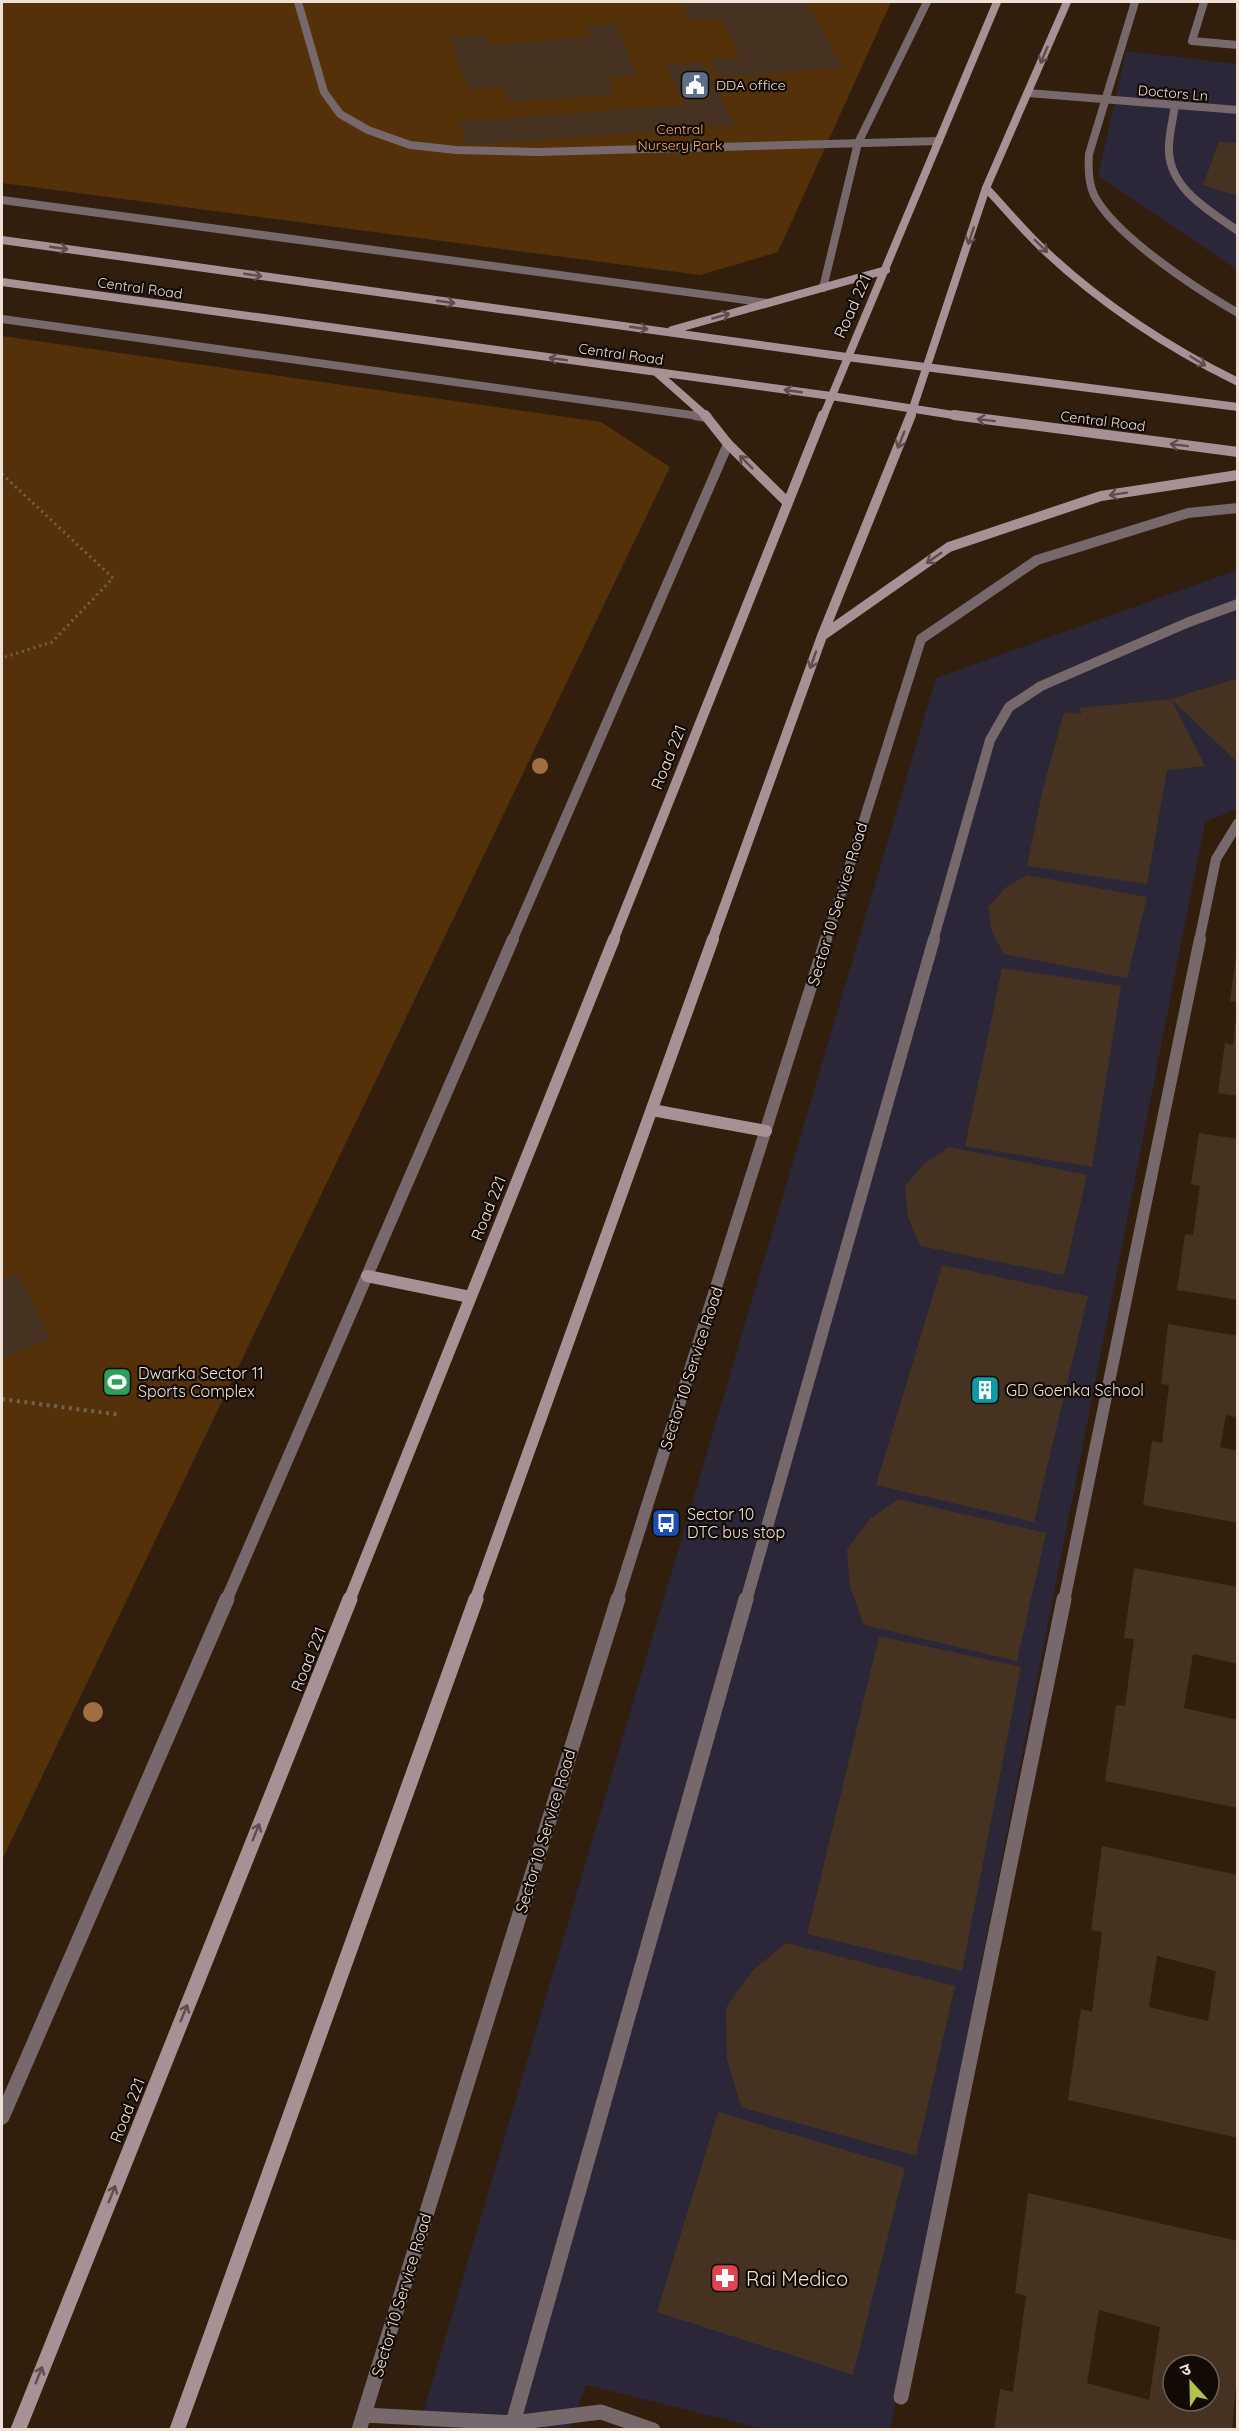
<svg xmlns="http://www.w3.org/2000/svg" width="1239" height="2431" font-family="Quicksand,'Noto Sans Devanagari',sans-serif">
<rect width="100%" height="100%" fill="#311e0d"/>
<path fill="#2b2738" d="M 1126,51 L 1237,64 L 1237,270 L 1098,176 Z
M 1237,570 L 1237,809 L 1205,822 L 890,2429 L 764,2429 L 586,2385 L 570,2429 L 418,2430 L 936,678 Z"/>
<path fill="#553109" d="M 2,2 L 891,2 L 778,252 L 700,275 L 2,183 Z
M 2,336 L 601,422 L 670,467 L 2,1860 Z"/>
<path fill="#463220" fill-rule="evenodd" d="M 710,2 L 806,2 L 843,67 L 720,78 L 710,59 L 740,58 L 722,18 L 691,21 L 683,4 Z
M 617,24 L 637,75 L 607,78 L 616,94 L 510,102 L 502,86 L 469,89 L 450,37 L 485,35 L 491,45 L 590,37 L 588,26 Z
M 704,62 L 735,125 L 467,145 L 459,122 L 684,105 L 666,65 Z
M 1219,142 L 1238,143 L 1238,196 L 1203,185 Z
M 1238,678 L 1238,763 L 1171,699 Z
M 1171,699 L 1205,766 L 1167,770 L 1147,884 L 1027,866 L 1043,788 L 1064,712 L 1082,714 L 1079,708 Z
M 1027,875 L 1147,897 L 1127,978 L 1004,954 L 992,932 L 988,907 L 1005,888 Z
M 1236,956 L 1238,957 L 1238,1002 L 1230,1001 Z
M 1002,968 L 1121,986 L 1092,1167 L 965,1146 Z
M 1236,1020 L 1238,1020 L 1238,1096 L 1218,1093 L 1225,1043 L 1233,1045 Z
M 1199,1133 L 1238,1139 L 1238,1300 L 1177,1290 L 1185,1234 L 1193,1235 L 1200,1186 L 1191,1184 Z
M 949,1147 L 1087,1175 L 1064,1275 L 920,1246 L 908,1217 L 905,1186 L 924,1164 Z
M 942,1265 L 1088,1296 L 1034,1522 L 876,1485 Z
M 18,1274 L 51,1339 L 2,1358 L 2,1279 Z
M 1168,1324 L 1238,1336 L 1238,1418 L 1226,1415 L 1220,1447 L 1238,1451 L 1238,1523 L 1143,1505 L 1152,1441 L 1162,1443 L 1169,1385 L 1161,1384 Z
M 898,1499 L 1046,1533 L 1017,1661 L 864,1625 L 850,1587 L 847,1549 L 870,1519 Z
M 1134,1568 L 1238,1587 L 1238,1664 L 1193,1654 L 1184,1708 L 1238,1720 L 1238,1808 L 1105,1781 L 1116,1705 L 1125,1706 L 1134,1639 L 1124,1638 Z
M 879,1636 L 1021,1667 L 962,1971 L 807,1934 Z
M 1102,1846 L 1238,1875 L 1238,2138 L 1068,2100 L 1081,2009 L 1092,2012 L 1102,1932 L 1091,1930 ZM 1157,1956 L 1216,1971 L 1208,2021 L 1149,2007 Z
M 786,1943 L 955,1986 L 916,2156 L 741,2107 L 727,2059 L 726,2008 L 753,1970 Z
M 718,2112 L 905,2168 L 853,2375 L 657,2312 Z
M 1028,2193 L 1238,2241 L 1238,2359 L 1232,2430 L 994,2430 L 1000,2389 L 1013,2392 L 1026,2296 L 1015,2293 ZM 1099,2310 L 1160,2327 L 1149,2400 L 1087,2383 ZM 1173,2365 L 1209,2365 L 1209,2401 L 1173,2401 Z"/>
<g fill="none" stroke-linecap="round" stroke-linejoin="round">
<path stroke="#726153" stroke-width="3" stroke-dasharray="2 4" stroke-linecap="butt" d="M 2,474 L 113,578 L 52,642 L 2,658"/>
<path stroke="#726153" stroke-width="4" stroke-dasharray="3 4.5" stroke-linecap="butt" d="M 2,1399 L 121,1415"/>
<path stroke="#77696b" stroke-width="8" d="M 298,2 L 324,92 L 340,114 L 368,130 L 410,145 L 456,150 L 538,152 L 939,141
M 823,288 L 858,143 L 927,2"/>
<path stroke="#77696b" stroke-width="8" d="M 1135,2 L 1089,154 C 1088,168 1088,182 1094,195 C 1115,236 1198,290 1238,313
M 1204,2 L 1192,41 L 1238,45
M 1028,93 L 1238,110
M 1175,105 C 1173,120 1168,137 1169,152 C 1171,190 1210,211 1238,231
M 2,200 L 768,303
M 2,319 L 706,417"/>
<path stroke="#77696b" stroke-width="10" d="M 695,415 L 707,417
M 512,941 L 728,444
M 826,941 L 921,639 L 1037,560 L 1188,513 L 1238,508
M 933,941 L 990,740 L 1009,707 L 1041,686 L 1189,622 L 1238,604
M 1199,941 L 1216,859 L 1238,823"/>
<path stroke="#77696b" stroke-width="12" d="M 226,1601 L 513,939
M 617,1601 L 826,939
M 746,1601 L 934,939
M 1064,1601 L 1200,939"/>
<path stroke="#77696b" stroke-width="15" d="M 2,2117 L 227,1599
M 901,2397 L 1064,1599
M 364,2415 L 513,2423 L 601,2412 L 653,2430
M 513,2423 L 746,1599
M 359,2430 L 618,1599"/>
<path stroke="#a79194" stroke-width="8" d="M 986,188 C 1005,208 1022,229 1042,248 C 1100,303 1167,347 1238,382
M 2,240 L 847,357 L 1238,407
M 2,282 L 831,396 L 966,417
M 672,330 L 886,270
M 656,372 L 707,417
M 823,417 L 997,2
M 910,417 L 986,188 L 1067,2"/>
<path stroke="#a79194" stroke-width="10" d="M 705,415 L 728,444 L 788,503
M 954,415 L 1238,452
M 822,636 L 949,547 L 1101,496 L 1238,475
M 613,941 L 823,415
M 712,941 L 822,636 L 911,415"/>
<path stroke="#a79194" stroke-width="12" d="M 652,1110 L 766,1131
M 367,1276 L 470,1297
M 349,1601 L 614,939
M 475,1601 L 713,939"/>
<path stroke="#a79194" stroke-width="15" d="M 18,2430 L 350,1599
M 177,2430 L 476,1599"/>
</g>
<g fill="#a06f41">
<circle cx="540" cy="766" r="8"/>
<circle cx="93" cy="1712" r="10"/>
</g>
<defs><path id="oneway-shaft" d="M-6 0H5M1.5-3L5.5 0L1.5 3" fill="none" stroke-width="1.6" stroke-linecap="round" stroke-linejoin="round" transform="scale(1.5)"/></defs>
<g stroke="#5c4e4c">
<use href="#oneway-shaft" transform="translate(1044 55) rotate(113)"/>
<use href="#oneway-shaft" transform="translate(971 236) rotate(108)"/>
<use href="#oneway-shaft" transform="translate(1041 246) rotate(44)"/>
<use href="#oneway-shaft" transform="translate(59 248) rotate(8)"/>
<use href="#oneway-shaft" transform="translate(253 275) rotate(8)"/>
<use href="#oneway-shaft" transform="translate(446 302) rotate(8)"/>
<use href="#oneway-shaft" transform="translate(721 316) rotate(-16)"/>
<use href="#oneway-shaft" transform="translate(639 328) rotate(8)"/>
<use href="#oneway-shaft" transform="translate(558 359) rotate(-172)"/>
<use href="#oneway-shaft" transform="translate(1198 361) rotate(32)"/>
<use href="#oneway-shaft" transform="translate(793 391) rotate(-172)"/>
<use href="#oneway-shaft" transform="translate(986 420) rotate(-173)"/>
<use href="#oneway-shaft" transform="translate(901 440) rotate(112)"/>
<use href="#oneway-shaft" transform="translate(1179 445) rotate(-173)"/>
<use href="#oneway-shaft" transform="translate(746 462) rotate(-135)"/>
<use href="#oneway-shaft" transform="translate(1118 494) rotate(171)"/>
<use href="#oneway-shaft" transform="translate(934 558) rotate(145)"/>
<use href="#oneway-shaft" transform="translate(813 660) rotate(110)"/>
<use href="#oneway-shaft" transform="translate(256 1832) rotate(-68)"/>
<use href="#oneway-shaft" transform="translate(184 2013) rotate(-68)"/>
<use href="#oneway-shaft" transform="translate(112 2194) rotate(-68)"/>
<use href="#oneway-shaft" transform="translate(39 2375) rotate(-68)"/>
</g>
<defs>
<g id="civic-square" transform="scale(1.5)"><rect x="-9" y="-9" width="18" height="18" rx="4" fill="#5c6f8a" stroke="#120a04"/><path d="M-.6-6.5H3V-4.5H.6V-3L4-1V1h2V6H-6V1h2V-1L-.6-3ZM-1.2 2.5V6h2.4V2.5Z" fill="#fff"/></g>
<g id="stadium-square" transform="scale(1.5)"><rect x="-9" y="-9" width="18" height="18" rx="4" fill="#2e9e5b" stroke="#120a04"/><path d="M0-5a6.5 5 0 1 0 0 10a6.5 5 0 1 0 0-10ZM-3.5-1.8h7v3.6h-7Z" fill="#fff"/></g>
<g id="building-square" transform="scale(1.5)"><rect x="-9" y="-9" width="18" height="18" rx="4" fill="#0f9aa8" stroke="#120a04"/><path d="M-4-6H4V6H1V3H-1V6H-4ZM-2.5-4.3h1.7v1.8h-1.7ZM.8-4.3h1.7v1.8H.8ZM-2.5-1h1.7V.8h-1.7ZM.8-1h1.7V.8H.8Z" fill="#fff"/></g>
<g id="bus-square" transform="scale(1.5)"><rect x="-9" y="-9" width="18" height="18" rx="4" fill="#1a4fb4" stroke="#120a04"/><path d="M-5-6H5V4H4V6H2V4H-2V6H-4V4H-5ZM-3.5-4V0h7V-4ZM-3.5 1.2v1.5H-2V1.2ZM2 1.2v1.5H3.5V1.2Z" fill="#fff"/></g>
<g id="pharmacy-square" transform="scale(1.5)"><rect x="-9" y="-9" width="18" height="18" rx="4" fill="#e0444e" stroke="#120a04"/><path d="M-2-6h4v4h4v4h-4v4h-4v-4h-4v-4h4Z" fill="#fff"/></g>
</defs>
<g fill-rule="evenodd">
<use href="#civic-square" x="695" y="85"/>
<use href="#stadium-square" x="117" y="1382"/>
<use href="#building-square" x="985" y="1390"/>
<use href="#bus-square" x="666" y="1523"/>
<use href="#pharmacy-square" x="725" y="2278"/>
</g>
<g text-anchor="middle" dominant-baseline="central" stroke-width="4.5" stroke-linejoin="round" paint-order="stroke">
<g font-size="14" fill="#eee1d7" stroke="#120a04" text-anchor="start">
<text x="716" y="85">DDA office</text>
</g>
<g font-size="14" fill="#eee1d7" stroke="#120a04">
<text transform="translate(1173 93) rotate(5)">Doctors Ln</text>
<text transform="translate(140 288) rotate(8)">Central Road</text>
<text transform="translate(621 354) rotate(8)">Central Road</text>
<text transform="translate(1103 421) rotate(7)">Central Road</text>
</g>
<g font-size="14" fill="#fbb16b" stroke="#120a04">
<text x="680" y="129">Central<tspan x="680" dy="16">Nursery Park</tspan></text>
</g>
<g font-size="16" fill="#eee1d7" stroke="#120a04">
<text transform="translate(852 306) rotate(-66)">Road 221</text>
<text transform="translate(668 757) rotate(-68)">Road 221</text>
<text transform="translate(837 904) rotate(-73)">Sector 10 Service Road</text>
<text transform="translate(488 1208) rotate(-68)">Road 221</text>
<text transform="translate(691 1368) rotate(-72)">Sector 10 Service Road</text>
<text transform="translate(308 1659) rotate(-68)">Road 221</text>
<text transform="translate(545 1831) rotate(-73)">Sector 10 Service Road</text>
<text transform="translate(127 2110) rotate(-68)">Road 221</text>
<text transform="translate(401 2295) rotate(-73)">Sector 10 Service Road</text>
</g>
<g font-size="16" fill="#eee1d7" stroke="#120a04" text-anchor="start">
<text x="138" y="1373">Dwarka Sector 11<tspan x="138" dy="18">Sports Complex</tspan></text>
<text x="1006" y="1390">GD Goenka School</text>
<text x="687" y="1514">Sector 10<tspan x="687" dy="18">DTC bus stop</tspan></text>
</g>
<g font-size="20" fill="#eee1d7" stroke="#120a04" text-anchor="start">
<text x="746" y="2278">Rai Medico</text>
</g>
</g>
<rect width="1239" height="2431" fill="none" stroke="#eee1d7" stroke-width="6"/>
<g transform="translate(1191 2383) rotate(338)"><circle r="28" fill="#120a04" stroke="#6a6058" stroke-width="1.5"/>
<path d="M0-4.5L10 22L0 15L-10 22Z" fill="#b2c34c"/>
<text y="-9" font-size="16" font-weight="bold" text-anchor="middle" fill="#eee1d7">उ</text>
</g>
</svg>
